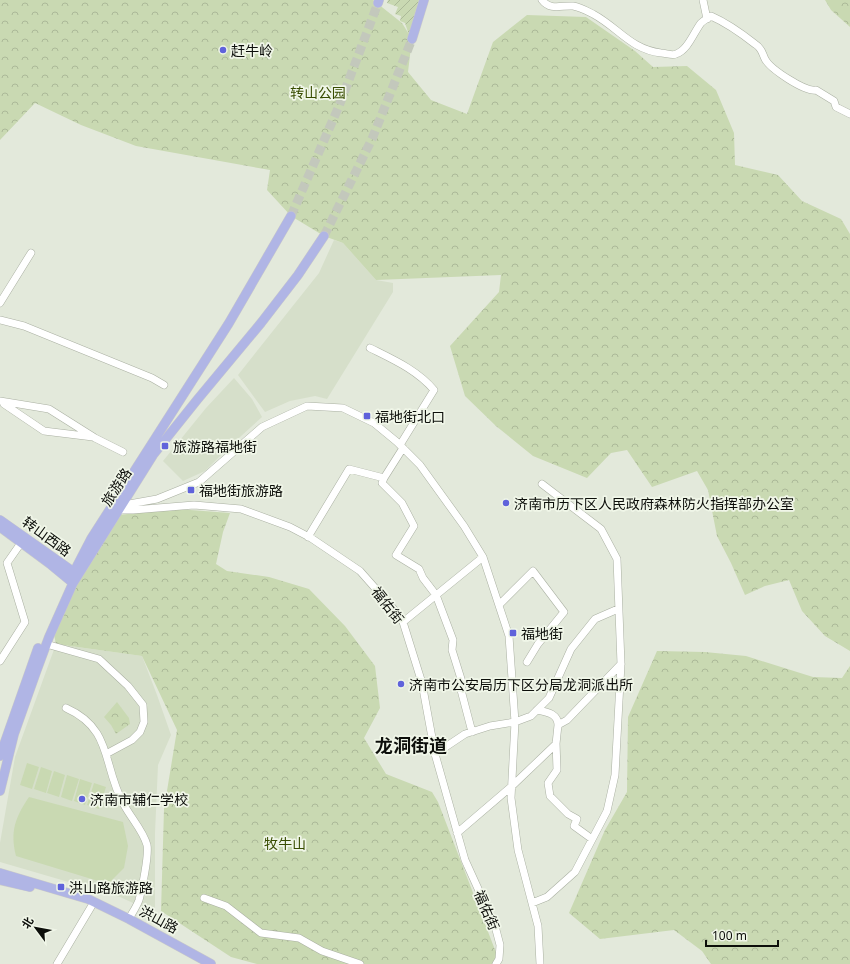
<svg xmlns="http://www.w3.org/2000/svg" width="850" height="964" font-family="'Noto Sans','Noto Sans SC',sans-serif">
<defs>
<pattern id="forest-crowns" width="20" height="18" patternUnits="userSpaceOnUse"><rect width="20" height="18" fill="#c9d9b2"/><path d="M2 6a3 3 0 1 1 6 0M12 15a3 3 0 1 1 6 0" fill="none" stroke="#abb998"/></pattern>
<pattern id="garden-furrows" width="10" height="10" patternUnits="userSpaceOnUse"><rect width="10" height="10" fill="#c9d9b2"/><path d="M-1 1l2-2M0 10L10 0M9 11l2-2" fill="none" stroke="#abb998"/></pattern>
</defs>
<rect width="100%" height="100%" fill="#e3e9db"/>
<path fill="#d6dfca" d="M 334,240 L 343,243 L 376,280 L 393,283 L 393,292 L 327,399 L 315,396 L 290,401 L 265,412 L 238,375 L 319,273 Z
M 234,378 L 252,399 L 262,417 L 229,447 L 205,471 L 183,481 L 163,461 L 206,408 Z
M 56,644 L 142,656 L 157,695 L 171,735 L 158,765 L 155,833 L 155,913 L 120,897 L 0,862 L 0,843 L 15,757 Z"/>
<path fill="url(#forest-crowns)" d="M 0,0 L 373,0 L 402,23 L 412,39 L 408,72 L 431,100 L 467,114 L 493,42 L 527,15 L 586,17 L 635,51 L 653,67 L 687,66 L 716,90 L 734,133 L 735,165 L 778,175 L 802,201 L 841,219 L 850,234 L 850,651 L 825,636 L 802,611 L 789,580 L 765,586 L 745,595 L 731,563 L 717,536 L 708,490 L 697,471 L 652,487 L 627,450 L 611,453 L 587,478 L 533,456 L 496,426 L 465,396 L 450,346 L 499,292 L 501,275 L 376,280 L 343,243 L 324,236 L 291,216 L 267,190 L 270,170 L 136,146 L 81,125 L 35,103 L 0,140 Z
M 825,0 L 850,0 L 850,27 L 831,10 Z
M 177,509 L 230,513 L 223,532 L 216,564 L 227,571 L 269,577 L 309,589 L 345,626 L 375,666 L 380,708 L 364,738 L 386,774 L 432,792 L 438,802 L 497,955 L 493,964 L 257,964 L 231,957 L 161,911 L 164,809 L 177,730 L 142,656 L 56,644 L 54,635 L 78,579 L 118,515 Z
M 657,651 L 705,652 L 746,656 L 813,677 L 842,678 L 850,666 L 850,964 L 711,964 L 702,951 L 674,930 L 600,939 L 569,913 L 605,830 L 627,792 L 628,717 Z
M 117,702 L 129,718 L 130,724 L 116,734 L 111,725 L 104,717 Z"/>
<path fill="url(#garden-furrows)" d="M 388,0 L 419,0 L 409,35 L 405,23 L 400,21 L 401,16 L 395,14 L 398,7 L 387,3 Z"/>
<path fill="#c9d9b2" d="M 27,763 L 39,767 L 32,789 L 20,785 Z
M 41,767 L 52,771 L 46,793 L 34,789 Z
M 54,771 L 65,775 L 59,797 L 47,793 Z
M 67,775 L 79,779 L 72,801 L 61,797 Z
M 80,779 L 92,783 L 85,805 L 74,801 Z
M 94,783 L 106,787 L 99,809 L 87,805 Z
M 29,797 L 123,822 L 128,846 L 124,868 L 108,884 L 16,856 C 10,831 15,818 29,797 Z"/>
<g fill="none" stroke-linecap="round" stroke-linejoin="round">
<path stroke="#c3c8bc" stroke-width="9" stroke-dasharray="9 4.5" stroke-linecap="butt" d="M 291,216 L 339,106 L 378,3
M 324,236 L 372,139 L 412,39"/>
<g stroke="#aab0a2" stroke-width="8">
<path id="minor" d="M 542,0 C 550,11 562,5 573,6 C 580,7 587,11 593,14 C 619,28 630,49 661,53 C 666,53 672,56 676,54 C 688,50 694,32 701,23 C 704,20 708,18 711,16 C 727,23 741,33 755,44 C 762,48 762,53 765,59 C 770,69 805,92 816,90 L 834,101 L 836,107 L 850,114
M 703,0 L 707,19
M 0,303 L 31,253
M 0,320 L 24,326 L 152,378 L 164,385
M 370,348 C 394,360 417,370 434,390 L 400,445
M 0,401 L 49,409 L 95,438 L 123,452
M 4,404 L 44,431 L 93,437
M 384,478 L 382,483 L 402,503 L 414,526 L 396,555 L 419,569 L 423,578 L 436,595 L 453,640 L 452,650 L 462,682 L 461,690 L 472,732
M 118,506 L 157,499 L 199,482 L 262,427 L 307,406 L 343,408 L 374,423 L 397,442 L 420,465 L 464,526 L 483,557 L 509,636 L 515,722 L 511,798 L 518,850 L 538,926 L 540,964
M 117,510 L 133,510 L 194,505 L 241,509 L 290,527 L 311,538 L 360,571 L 398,614 L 403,622 L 422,683 L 435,754 L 465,860 L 495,926 L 500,945 L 499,959 L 496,964
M 308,537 L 349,469 L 384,478 L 403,448
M 499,605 L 533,571 L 564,612 L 538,644 L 527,662
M 403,622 L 483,557
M 46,644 L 99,659 L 128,686 L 143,705 L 144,722 L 140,732 L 132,740 L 106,754
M 0,661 L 25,622 L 7,563 L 21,543
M 66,708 C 113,729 102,764 123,803 C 130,817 143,830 147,845 C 149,855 142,889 139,900 C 137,906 132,913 129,919
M 537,710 C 548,712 559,714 558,727
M 556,742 L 557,770 L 548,783 L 550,796 L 568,814 L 577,819 L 574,826 L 592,839
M 435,754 L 465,734 L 490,726 L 515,722 L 531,716 L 549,698 L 571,649 L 595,619 L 618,609
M 457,833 L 512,786 L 556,744 L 558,725 L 567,720 L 621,664
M 204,898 L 226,906 L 261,933 L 299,938 L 322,951 L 360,964
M 532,903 L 547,897 L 575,872 L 607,811 L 615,775 L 621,664 L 617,559 L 601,529 L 542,484
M 57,964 L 91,907"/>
</g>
<g stroke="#cacac9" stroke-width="10">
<path id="major" d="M 378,3 L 379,0
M 412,39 L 424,0
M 0,520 L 78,575
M 0,527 L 50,564 L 73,583
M 77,566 L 91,539 L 229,323 L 291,216
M 0,756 L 38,648
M 0,791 L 14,734 L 36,672 L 49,637 L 73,583 L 153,455 L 197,400 L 261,323 L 298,275 L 324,236
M 0,873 L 88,899 L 129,919 L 211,964
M 0,880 L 30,887"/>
</g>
<use href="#minor" stroke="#fff" stroke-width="7"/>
<use href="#major" stroke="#b0b5e5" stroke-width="9"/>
</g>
<g fill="#5f62db" stroke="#f0f6e8" stroke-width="1.5">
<circle cx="223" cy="50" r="4"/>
<rect x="363" y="412" width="8" height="8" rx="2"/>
<rect x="161" y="442" width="8" height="8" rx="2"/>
<rect x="187" y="486" width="8" height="8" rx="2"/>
<circle cx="506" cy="503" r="4"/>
<rect x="509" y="629" width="8" height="8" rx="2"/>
<circle cx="401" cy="684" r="4"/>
<circle cx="82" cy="799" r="4"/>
<rect x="57" y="883" width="8" height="8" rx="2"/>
</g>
<g text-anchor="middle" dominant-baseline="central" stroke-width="3.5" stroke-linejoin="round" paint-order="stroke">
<g font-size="14" fill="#0c0e0a" stroke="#f0f6e8" text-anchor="start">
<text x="231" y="50">赶牛岭</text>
<text x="375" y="416">福地街北口</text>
<text x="173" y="446">旅游路福地街</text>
<text x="199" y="490">福地街旅游路</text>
<text x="514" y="503">济南市历下区人民政府森林防火指挥部办公室</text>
<text x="521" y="633">福地街</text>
<text x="409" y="684">济南市公安局历下区分局龙洞派出所</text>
<text x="90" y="799">济南市辅仁学校</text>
<text x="69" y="887">洪山路旅游路</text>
</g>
<g font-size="14" fill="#384d01" stroke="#f0f6e8">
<text x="318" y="92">转山公园</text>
<text x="285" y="843">牧牛山</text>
</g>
<g font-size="14" fill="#0c0e0a" stroke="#f0f6e8">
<text transform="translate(116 487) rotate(-57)">旅游路</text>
<text transform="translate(47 536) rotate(36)">转山西路</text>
<text transform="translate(388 605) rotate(52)">福佑街</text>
<text transform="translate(487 910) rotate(67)">福佑街</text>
<text transform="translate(159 919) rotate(28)">洪山路</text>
</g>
<g font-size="18" font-weight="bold" fill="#0c0e0a" stroke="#f0f6e8">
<text x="411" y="745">龙洞街道</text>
</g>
</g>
<g transform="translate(36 928) rotate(302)" stroke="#f0f6e8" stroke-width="3" paint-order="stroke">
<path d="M0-3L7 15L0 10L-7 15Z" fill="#0c0e0a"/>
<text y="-6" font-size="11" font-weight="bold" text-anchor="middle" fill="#0c0e0a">北</text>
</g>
<path d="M706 940v6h72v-6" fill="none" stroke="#0c0e0a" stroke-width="2"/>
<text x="712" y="940" font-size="12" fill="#0c0e0a" stroke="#f0f6e8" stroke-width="3" paint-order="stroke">100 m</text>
</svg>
